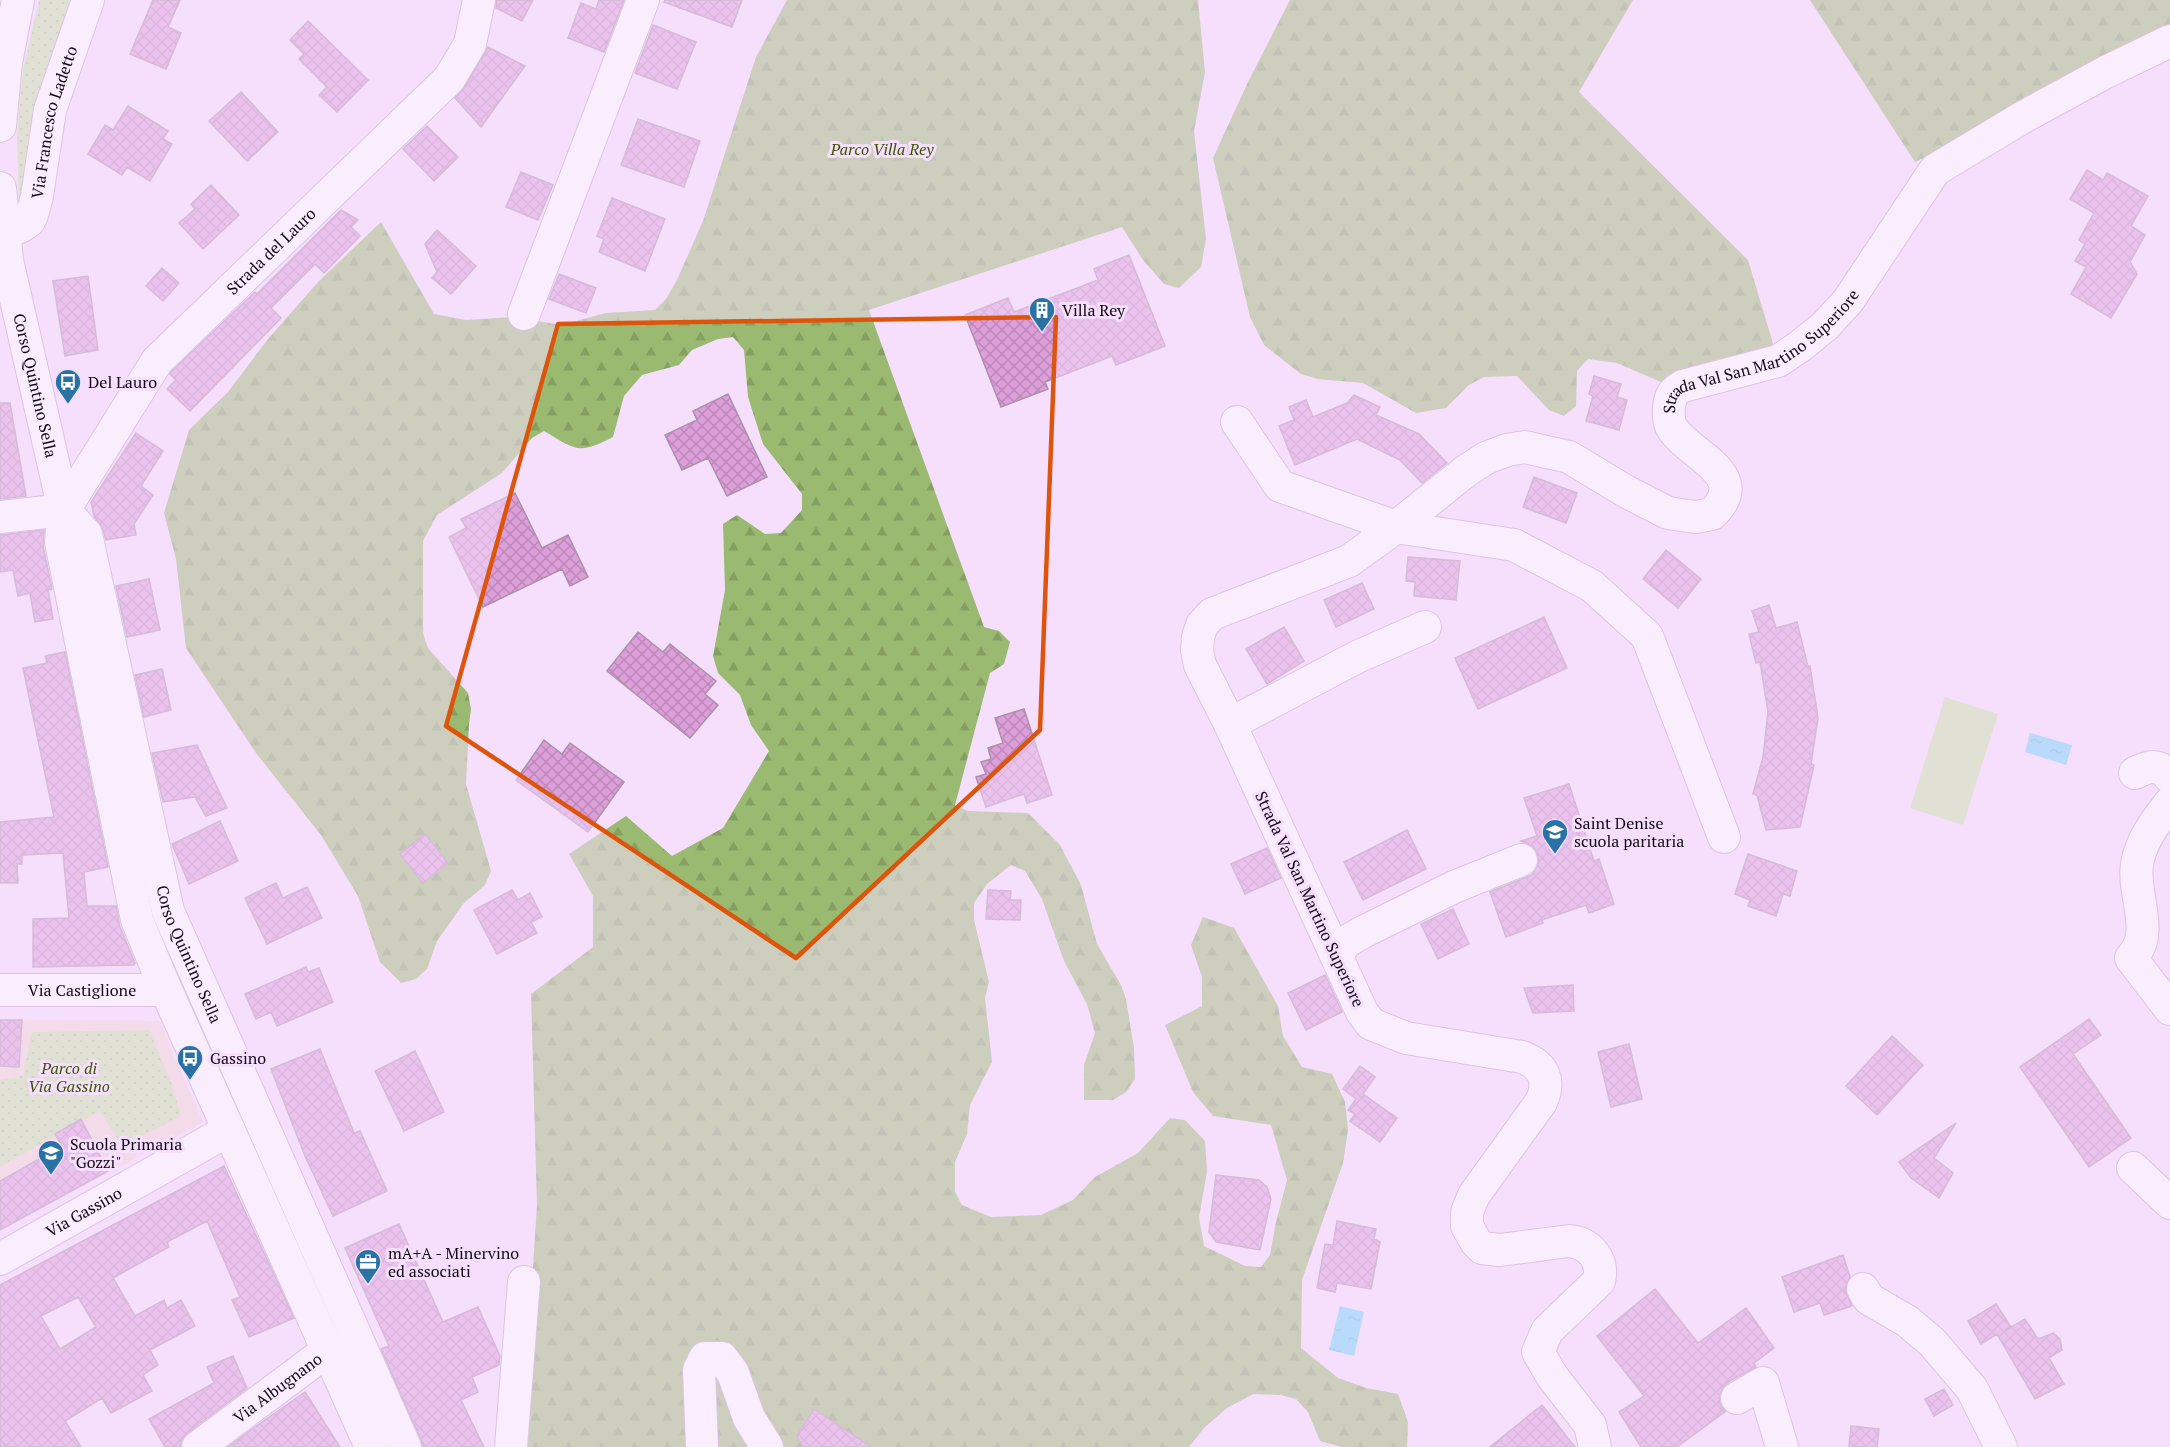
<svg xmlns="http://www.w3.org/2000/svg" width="2170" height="1447" font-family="'PT Serif',serif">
<defs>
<pattern id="grass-dots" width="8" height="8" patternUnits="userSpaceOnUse" patternTransform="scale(1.5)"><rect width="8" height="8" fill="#c6e4a2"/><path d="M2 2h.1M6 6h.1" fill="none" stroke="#a9c28b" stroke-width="1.8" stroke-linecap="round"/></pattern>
<pattern id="forest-firs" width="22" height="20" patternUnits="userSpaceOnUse" patternTransform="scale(1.5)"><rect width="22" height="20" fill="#9bba71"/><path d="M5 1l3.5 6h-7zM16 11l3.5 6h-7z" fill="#849f61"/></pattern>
<pattern id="water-ripples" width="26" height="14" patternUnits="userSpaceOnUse" patternTransform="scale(1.5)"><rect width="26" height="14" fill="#70d5f7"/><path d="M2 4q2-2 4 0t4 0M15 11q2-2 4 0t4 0" fill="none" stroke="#60b6d3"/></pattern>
<pattern id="building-cross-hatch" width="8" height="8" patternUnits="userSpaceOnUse" patternTransform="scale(1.5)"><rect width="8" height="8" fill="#dd9fd9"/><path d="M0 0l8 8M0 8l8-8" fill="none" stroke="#bd88b9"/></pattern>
</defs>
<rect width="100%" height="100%" fill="#f6dffd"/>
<path fill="#f2d7d3" d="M 0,1020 L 159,1021 L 203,1122 L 0,1231 Z"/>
<path fill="url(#grass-dots)" d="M 39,0 L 71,0 L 48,67 L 26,186 L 19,204 L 17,134 L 23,70 Z
M 149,1030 L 172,1085 L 181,1116 L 122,1146 L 100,1111 L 0,1167 L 0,1080 L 23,1076 L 32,1032 Z"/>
<path fill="url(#forest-firs)" d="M 787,0 L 1198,0 L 1205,72 L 1194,131 L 1206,239 L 1201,267 L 1179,288 L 1164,284 L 1143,260 L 1122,227 L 869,310 L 984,627 L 999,631 L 1010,642 L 1004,664 L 990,673 L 955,805 L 968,811 L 1028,813 L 1060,845 L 1081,885 L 1097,944 L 1121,985 L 1126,999 L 1134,1048 L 1135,1079 L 1126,1092 L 1113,1100 L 1084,1100 L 1084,1065 L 1095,1033 L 1087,1004 L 1064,961 L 1042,899 L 1025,871 L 1011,865 L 987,884 L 974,903 L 974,920 L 989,982 L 985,998 L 992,1062 L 970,1105 L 967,1134 L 955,1162 L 955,1192 L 962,1205 L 991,1217 L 1041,1215 L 1073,1200 L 1095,1177 L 1138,1153 L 1170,1118 L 1185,1120 L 1205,1141 L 1207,1172 L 1199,1217 L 1204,1246 L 1245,1266 L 1261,1267 L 1270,1255 L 1276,1222 L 1287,1180 L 1271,1125 L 1213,1116 L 1193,1092 L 1165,1025 L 1202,1006 L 1202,977 L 1191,945 L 1203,917 L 1234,928 L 1278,1006 L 1283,1036 L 1302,1067 L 1332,1074 L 1345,1102 L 1348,1130 L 1343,1163 L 1302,1280 L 1301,1348 L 1338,1378 L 1366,1388 L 1398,1394 L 1408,1422 L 1407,1447 L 1342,1447 L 1320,1441 L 1308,1412 L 1296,1399 L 1281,1395 L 1253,1394 L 1227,1408 L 1204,1428 L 1189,1447 L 521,1447 L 537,1205 L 531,994 L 593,947 L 593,896 L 569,854 L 626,816 L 672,856 L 723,828 L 769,751 L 751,725 L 740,695 L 718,673 L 713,656 L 725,590 L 723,524 L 737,515 L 765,534 L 781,533 L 802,510 L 802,494 L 763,444 L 748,397 L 744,350 L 733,337 L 718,339 L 692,350 L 679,365 L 642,375 L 624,396 L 613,437 C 578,455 576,450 544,431 L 532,438 L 502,473 L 437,515 L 423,541 L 423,633 L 428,648 L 468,693 L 471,709 L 469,724 L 466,784 L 491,871 L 485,885 L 463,904 L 437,941 L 427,969 L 416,979 L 401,983 L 380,962 L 358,896 L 321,835 L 256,753 L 186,648 L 176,559 L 164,513 L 189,430 L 228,392 L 268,339 L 319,281 L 381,222 L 434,314 L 466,320 L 513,317 L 561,325 L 606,313 L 655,310 L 666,299 L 677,280 L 703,221 L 756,57 Z
M 1290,0 L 1633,0 L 1579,92 L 1748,260 L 1774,347 L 1675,375 L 1661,382 L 1617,363 L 1588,359 L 1577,371 L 1576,406 L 1564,416 L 1549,410 L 1517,376 L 1484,377 L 1469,385 L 1446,408 L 1416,413 L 1363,383 L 1318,379 L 1301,374 L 1264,345 L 1250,317 L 1213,158 L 1248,82 Z
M 1810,0 L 2170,0 L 2170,38 L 1915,162 Z"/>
<path fill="#c6e4a2" d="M 1945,697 L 1998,714 L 1963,825 L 1910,808 Z"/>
<path fill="url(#water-ripples)" d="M 2030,733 L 2072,745 L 2066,765 L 2025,752 Z
M 1340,1306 L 1364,1312 L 1354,1356 L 1329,1350 Z"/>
<path fill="url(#building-cross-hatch)" stroke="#ac91aa" stroke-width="1.5" fill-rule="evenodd" d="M 153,0 L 180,0 L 168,27 L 181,33 L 166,69 L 130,54 Z
M 496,0 L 533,0 L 522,21 L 496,8 Z
M 599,0 L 624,0 L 604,52 L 568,38 L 581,3 L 596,9 Z
M 665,0 L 742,0 L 732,27 L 664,2 Z
M 308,21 L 368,80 L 337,112 L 319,95 L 327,87 L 299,59 L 304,54 L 290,40 Z
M 653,25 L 696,42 L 677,89 L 635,73 Z
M 488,47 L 525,66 L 481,127 L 455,98 L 464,88 Z
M 241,92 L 278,132 L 247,161 L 209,121 Z
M 128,106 L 168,131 L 163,139 L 172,144 L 150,181 L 127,167 L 122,175 L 88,154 L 105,125 L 113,130 Z
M 638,119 L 700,141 L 684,187 L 621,165 Z
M 427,126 L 458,157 L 434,181 L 403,149 Z
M 2087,170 L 2103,180 L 2107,173 L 2148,196 L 2131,226 L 2145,235 L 2130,262 L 2137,274 L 2111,318 L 2071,294 L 2086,267 L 2075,261 L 2085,244 L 2079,240 L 2094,213 L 2070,199 Z
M 521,172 L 553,185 L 538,220 L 506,207 Z
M 211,185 L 239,215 L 203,249 L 179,223 L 195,209 L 191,204 Z
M 612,198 L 665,219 L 645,271 L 599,252 L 604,239 L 597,236 Z
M 341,210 L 358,220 L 351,227 L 360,236 L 324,273 L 315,264 L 271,308 L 281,318 L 190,411 L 167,389 L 176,380 L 170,374 L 171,372 L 255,292 L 257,294 Z
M 437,230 L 476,266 L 451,294 L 432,278 L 437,272 L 425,244 Z
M 1129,255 L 1165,346 L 1116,365 L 1112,356 L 1045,382 L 1048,389 L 1001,407 L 965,315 L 1008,298 L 1014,312 L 1098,280 L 1094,269 Z
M 162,268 L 179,283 L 163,301 L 146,286 Z
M 559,274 L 596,288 L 586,313 L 549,299 Z
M 88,276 L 98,350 L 65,356 L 53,281 Z
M 1594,376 L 1621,384 L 1617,397 L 1627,400 L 1619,430 L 1586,421 L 1593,396 L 1589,394 Z
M 728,394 L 767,477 L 727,496 L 708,458 L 682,470 L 665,435 L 697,420 L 693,411 Z
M 1354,395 L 1380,407 L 1376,415 L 1419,434 L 1447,463 L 1422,483 L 1400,460 L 1357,439 L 1295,465 L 1279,426 L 1294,420 L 1289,407 L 1306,400 L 1313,417 L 1347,403 Z
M 0,403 L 10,403 L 26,496 L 0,499 Z
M 136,433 L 163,451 L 141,486 L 153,495 L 134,524 L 136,535 L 106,540 L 103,530 L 94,516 L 91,502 Z
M 1534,477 L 1577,493 L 1566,523 L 1523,507 Z
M 515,493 L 542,548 L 568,535 L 588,577 L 570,586 L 562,569 L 483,607 L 449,537 L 466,528 L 461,519 Z
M 44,530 L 43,546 L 52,589 L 48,590 L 53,619 L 35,622 L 30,593 L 18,596 L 13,570 L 0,572 L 0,535 Z
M 1666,550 L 1701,579 L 1678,608 L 1643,579 Z
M 1408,557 L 1460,561 L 1456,600 L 1414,596 L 1415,582 L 1406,581 Z
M 149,579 L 160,630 L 127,637 L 116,586 Z
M 1362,583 L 1374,609 L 1336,627 L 1324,600 Z
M 1769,605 L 1776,628 L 1797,622 L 1808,667 L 1810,666 L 1818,718 L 1811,764 L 1814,765 L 1800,827 L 1766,830 L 1757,795 L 1753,794 L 1763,757 L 1768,712 L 1760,662 L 1756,663 L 1749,634 L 1759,632 L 1752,611 Z
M 1544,617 L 1567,668 L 1478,709 L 1455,658 Z
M 1284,627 L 1304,661 L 1267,684 L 1246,649 Z
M 638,632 L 663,652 L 670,644 L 716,681 L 705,694 L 718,705 L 690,738 L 607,671 Z
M 65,652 L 108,867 L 84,872 L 87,906 L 116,906 L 120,927 L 135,963 L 134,965 L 33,967 L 33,919 L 69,918 L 63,853 L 22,855 L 22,864 L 17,864 L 18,883 L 0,883 L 0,822 L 54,817 L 23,668 L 47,663 L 45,656 Z
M 162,669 L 171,710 L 144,717 L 135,675 Z
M 1024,709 L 1052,795 L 1027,803 L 1024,794 L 986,807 L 976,777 L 986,774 L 981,762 L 991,759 L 988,748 L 1003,743 L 995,718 Z
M 544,740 L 562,754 L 570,743 L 624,782 L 588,832 L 516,780 Z
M 197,745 L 227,808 L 206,816 L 195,797 L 163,802 L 152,753 Z
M 1569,784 L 1594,861 L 1599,859 L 1614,904 L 1589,913 L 1586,905 L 1542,920 L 1543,923 L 1506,937 L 1490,892 L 1532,875 L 1539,862 L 1537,853 L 1533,846 L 1521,841 L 1537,836 L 1524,798 Z
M 220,821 L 238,861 L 189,884 L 172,844 Z
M 1407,830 L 1426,869 L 1363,900 L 1344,862 Z
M 425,834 L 448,863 L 423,883 L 400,854 Z
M 1267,848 L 1281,878 L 1245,894 L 1231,864 Z
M 1748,854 L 1797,871 L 1790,896 L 1783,894 L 1776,916 L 1748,906 L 1750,900 L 1735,894 Z
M 276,883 L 283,898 L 307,887 L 322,918 L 267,944 L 245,898 Z
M 512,890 L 518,900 L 530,893 L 542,917 L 531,922 L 537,933 L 497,954 L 474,910 Z
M 988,890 L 1011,891 L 1010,900 L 1021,900 L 1020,920 L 986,919 Z
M 1453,909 L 1469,944 L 1438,959 L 1421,924 Z
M 306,967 L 308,972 L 319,968 L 333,1002 L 277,1026 L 271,1012 L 256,1019 L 245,994 Z
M 1325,975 L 1342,1012 L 1306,1030 L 1288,993 Z
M 1573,985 L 1574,1011 L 1533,1013 L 1524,988 Z
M 2089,1019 L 2101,1035 L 2073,1054 L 2131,1138 L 2089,1167 L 2020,1067 Z
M 0,1020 L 22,1020 L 19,1067 L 0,1066 Z
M 1892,1036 L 1923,1065 L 1877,1115 L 1846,1086 Z
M 1629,1044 L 1642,1099 L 1611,1107 L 1598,1052 Z
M 320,1049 L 354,1133 L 360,1131 L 387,1191 L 333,1216 L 305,1156 L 271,1069 Z
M 415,1051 L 444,1112 L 404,1131 L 375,1071 Z
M 1360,1066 L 1375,1077 L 1363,1094 L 1397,1118 L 1380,1142 L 1350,1121 L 1355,1114 L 1348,1110 L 1356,1099 L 1343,1089 Z
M 81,1119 L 108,1171 L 0,1230 L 0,1181 L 62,1146 L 55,1134 Z
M 1956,1123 L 1934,1158 L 1953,1173 L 1939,1198 L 1911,1178 L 1899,1162 Z
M 224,1166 L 294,1318 L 249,1337 L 232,1300 L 240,1297 L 207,1221 L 167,1242 L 169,1247 L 113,1278 L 135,1316 L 164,1300 L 167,1308 L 181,1300 L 195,1326 L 150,1350 L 158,1365 L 143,1375 L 152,1391 L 111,1413 L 102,1398 L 65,1421 L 81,1447 L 0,1447 L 0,1285 ZM 78,1297 L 96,1327 L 60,1349 L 41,1316 Z
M 1216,1175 L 1259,1180 L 1267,1187 L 1271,1199 L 1260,1250 L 1216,1242 L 1209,1232 Z
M 1337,1221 L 1376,1229 L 1374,1239 L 1380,1242 L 1371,1289 L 1337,1283 L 1335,1292 L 1317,1288 L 1325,1244 L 1333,1245 Z
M 399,1224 L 443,1322 L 478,1307 L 500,1356 L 499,1365 L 472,1377 L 478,1392 L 461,1400 L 484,1447 L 423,1447 L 421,1440 L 381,1349 L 389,1346 L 345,1248 Z
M 1843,1255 L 1850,1277 L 1845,1290 L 1852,1306 L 1824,1315 L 1820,1303 L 1794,1312 L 1782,1277 Z
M 1655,1289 L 1698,1343 L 1746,1308 L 1774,1348 L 1754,1363 L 1756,1367 L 1728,1382 L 1722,1389 L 1719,1399 L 1721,1406 L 1726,1411 L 1677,1447 L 1641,1447 L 1619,1412 L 1644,1396 L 1597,1336 Z
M 1996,1304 L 2011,1327 L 2006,1330 L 2025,1319 L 2038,1339 L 2053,1333 L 2060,1339 L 2062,1350 L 2049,1358 L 2064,1384 L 2035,1399 L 1997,1334 L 1981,1344 L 1968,1321 Z
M 233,1356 L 247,1388 L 187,1433 L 182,1439 L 180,1447 L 165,1447 L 149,1419 L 214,1383 L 207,1367 Z
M 1944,1389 L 1953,1405 L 1934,1416 L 1925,1399 Z
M 305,1392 L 340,1447 L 228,1447 L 262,1422 Z
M 1542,1405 L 1575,1447 L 1490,1447 Z
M 814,1409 L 871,1447 L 803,1447 L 797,1436 Z
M 1851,1426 L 1879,1429 L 1877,1447 L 1849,1447 Z"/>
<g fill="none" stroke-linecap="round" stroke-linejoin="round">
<g stroke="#bba5c1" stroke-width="34">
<g id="minor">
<path d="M 0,126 L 6,63 L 18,0"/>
<path id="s1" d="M 0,188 L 7,260 L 64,510 L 61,542 L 137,920 L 166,990 L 371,1447"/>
<path id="s2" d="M 4,229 L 20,227 L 29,221 L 32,215 L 37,196 L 50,110 L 88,0"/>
<path d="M 524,314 L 643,0"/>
<path d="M 1237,422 L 1280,486 L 1396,527 L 1514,545 L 1592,586 L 1647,636 L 1724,837"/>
<path id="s3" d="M 64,510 L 86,534 L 168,911 L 405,1447"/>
<path id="s4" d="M 64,510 L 157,361 L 449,79 L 470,44 L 479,0"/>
<path d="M 0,517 L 64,510"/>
<path d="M 1230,724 L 1357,657 L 1425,627"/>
<path d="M 2135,773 C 2149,766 2159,763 2170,777"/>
<path d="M 2170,803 C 2156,821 2141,840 2137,864 C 2132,894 2156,933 2131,958 L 2170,1009"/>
<path d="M 1336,955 L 1346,942 L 1361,933 L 1454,887 L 1521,860"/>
<path id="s5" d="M 0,990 L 166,990"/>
<path d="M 2133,1168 L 2170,1203"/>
<path id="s6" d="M 0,1259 L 229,1130"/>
<path d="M 1863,1289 L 1869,1299 L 1907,1321 L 1932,1342 L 1972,1389 L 2001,1447"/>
<path d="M 1737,1398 L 1763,1383 L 1782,1447"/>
<path id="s7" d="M 198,1447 L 327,1351"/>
<path d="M 511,1447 L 524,1282"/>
<path d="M 702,1447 L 699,1370 L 705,1358 L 722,1358 L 733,1373 L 749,1418 L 767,1447"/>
<path id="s8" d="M 1595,1447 L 1590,1425 L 1552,1376 L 1538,1352 L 1547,1331 L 1599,1281 C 1604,1261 1591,1243 1569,1241 L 1500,1250 L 1482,1248 L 1476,1242 L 1467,1226 L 1467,1212 L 1474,1195 L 1541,1102 C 1551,1081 1544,1065 1522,1057 L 1406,1038 L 1371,1024 L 1362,1012 L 1230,724 L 1200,665 L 1197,651 L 1198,637 L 1202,625 L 1212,614 L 1349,561 L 1396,527 L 1466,471 L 1486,458 L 1507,450 L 1525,447 L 1569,457 L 1627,492 L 1668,513 L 1695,517 L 1712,514 C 1754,473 1686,455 1671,426 C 1668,421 1669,414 1669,408 C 1670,396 1673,391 1683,386 L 1778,361 L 1799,347 L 1825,326 L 1848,301 L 1935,170 L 2025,116 L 2104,73 L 2170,41"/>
</g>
</g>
<use href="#minor" stroke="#fff" stroke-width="32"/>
</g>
<path d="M0 0H2170V1447H0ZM 1056,317 L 1040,730 L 796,958 L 446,726 L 558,324 Z" fill="#f6dffd" fill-opacity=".55" fill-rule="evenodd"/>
<path fill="none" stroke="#dd550c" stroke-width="4.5" stroke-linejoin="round" d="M 1056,317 L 1040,730 L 796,958 L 446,726 L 558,324 Z"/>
<defs>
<g id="building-pin" transform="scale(1.35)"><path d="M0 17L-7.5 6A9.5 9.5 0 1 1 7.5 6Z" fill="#2972a6" stroke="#f6dffd"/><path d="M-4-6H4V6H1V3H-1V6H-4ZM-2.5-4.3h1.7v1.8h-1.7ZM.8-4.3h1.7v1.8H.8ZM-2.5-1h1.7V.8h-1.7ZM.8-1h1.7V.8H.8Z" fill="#fff"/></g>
<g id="bus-pin" transform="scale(1.35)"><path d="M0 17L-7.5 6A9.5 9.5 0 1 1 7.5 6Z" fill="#2972a6" stroke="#f6dffd"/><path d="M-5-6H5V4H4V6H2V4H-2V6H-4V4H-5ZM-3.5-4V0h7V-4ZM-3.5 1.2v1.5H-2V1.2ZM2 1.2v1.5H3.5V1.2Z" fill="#fff"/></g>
<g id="school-pin" transform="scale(1.35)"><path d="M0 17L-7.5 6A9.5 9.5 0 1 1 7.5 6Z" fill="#2972a6" stroke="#f6dffd"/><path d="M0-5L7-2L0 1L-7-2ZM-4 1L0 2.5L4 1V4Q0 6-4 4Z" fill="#fff"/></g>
<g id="office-pin" transform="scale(1.35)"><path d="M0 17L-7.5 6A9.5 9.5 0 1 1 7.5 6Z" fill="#2972a6" stroke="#f6dffd"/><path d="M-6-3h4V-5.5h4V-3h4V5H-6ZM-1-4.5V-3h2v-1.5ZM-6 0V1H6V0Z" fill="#fff"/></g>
</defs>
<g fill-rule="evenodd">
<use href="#building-pin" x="1042" y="310"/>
<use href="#bus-pin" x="68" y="382"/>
<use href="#school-pin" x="1555" y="832"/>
<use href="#bus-pin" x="190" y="1058"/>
<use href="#school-pin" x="51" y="1153"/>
<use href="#office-pin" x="368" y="1262"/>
</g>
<g text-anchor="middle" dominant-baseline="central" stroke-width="6" stroke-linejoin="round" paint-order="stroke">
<g font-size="16" fill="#110913" stroke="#f6dffd">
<text stroke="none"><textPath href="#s2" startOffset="129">Via Francesco Ladetto</textPath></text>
<text stroke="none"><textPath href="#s4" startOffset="334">Strada del Lauro</textPath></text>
<text stroke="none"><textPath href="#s8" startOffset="2000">Strada Val San Martino Superiore</textPath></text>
<text stroke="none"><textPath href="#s1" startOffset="201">Corso Quintino Sella</textPath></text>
<text transform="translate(1310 899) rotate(65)">Strada Val San Martino Superiore</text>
<text stroke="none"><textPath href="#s3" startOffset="466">Corso Quintino Sella</textPath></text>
<text stroke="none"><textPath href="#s5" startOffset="82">Via Castiglione</textPath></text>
<text stroke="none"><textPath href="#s6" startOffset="96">Via Gassino</textPath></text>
<text stroke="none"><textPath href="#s7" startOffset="99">Via Albugnano</textPath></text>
</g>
<g font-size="16" font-style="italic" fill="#3b5600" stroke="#f6dffd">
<text x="882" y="149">Parco Villa Rey</text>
<text x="69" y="1068">Parco di<tspan x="69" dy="18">Via Gassino</tspan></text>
</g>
<g font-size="16" fill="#110913" stroke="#f6dffd" text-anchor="start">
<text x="1062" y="310">Villa Rey</text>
<text x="88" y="382">Del Lauro</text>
<text x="1574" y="823">Saint Denise<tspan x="1574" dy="18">scuola paritaria</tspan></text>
<text x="210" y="1058">Gassino</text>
<text x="70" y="1144">Scuola Primaria<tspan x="70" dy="18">"Gozzi"</tspan></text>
<text x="388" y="1253">mA+A - Minervino<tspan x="388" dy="18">ed associati</tspan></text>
</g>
</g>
</svg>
